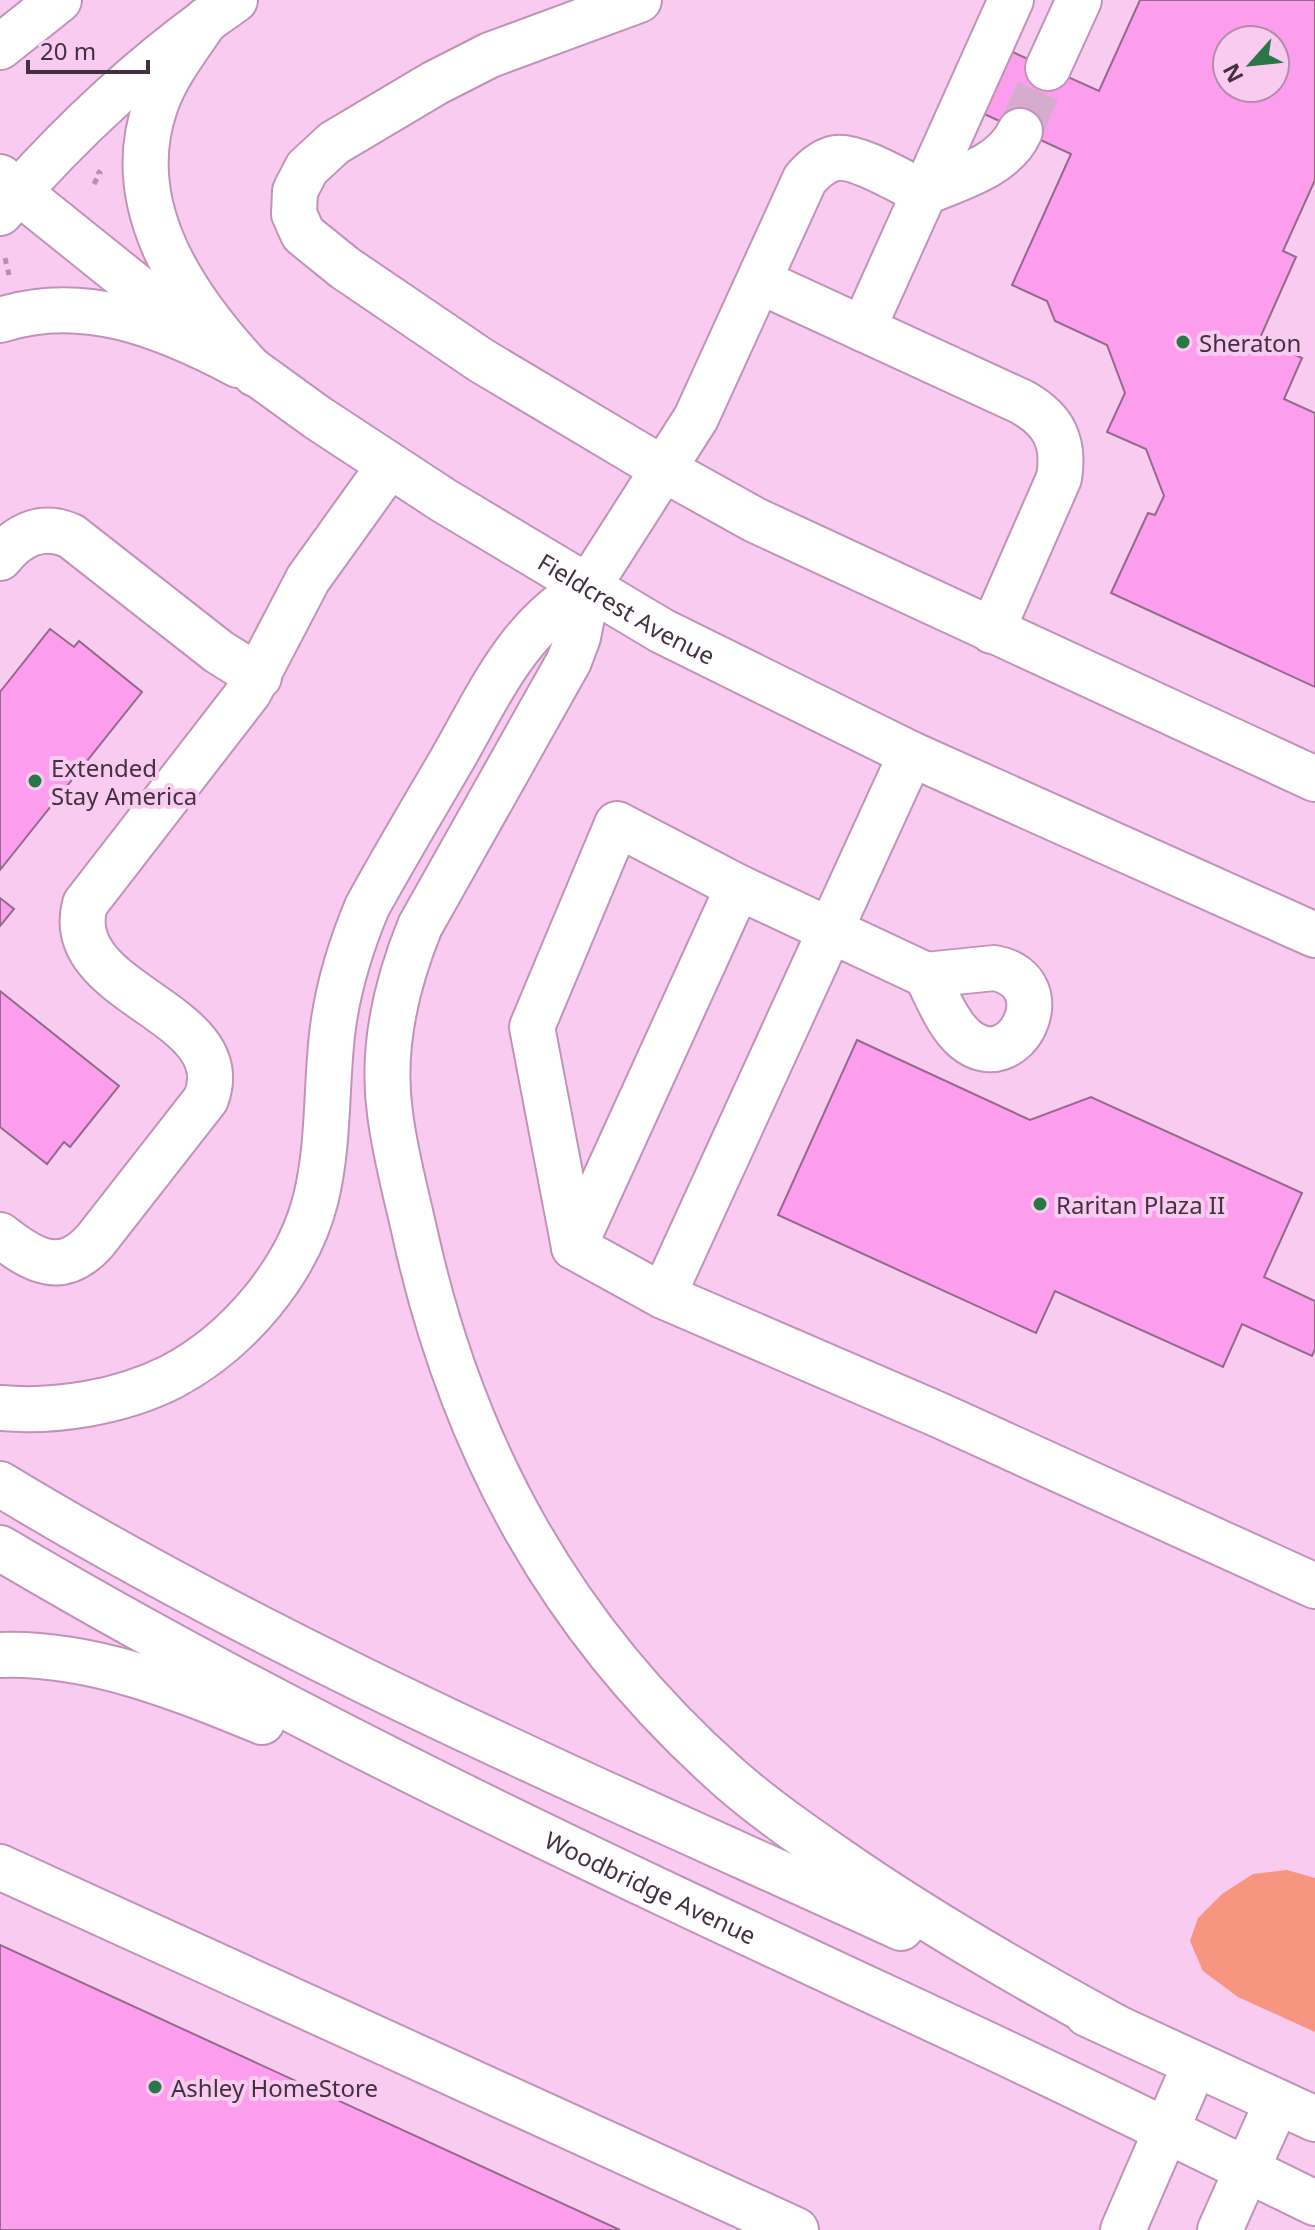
<svg xmlns="http://www.w3.org/2000/svg" width="1315" height="2230" font-family="'Noto Sans',sans-serif">
<rect width="100%" height="100%" fill="#facbf1"/>
<path fill="#f79580" d="M 1287,1870 L 1315,1878 L 1315,2032 L 1238,1997 L 1203,1971 L 1190,1941 L 1198,1918 L 1222,1894 L 1253,1874 Z"/>
<path fill="#fd9ded" stroke="#946a8c" stroke-width="2" fill-rule="evenodd" d="M 1140,0 L 1315,0 L 1315,180 L 1283,251 L 1296,257 L 1260,338 L 1302,358 L 1284,399 L 1315,413 L 1315,687 L 1111,593 L 1148,513 L 1155,515 L 1164,496 L 1146,449 L 1107,432 L 1125,393 L 1107,345 L 1055,321 L 1047,301 L 1012,285 L 1071,154 L 969,107 L 997,45 L 1099,91 ZM 1227,40 L 1275,40 L 1275,88 L 1227,88 Z
M 50,629 L 74,647 L 79,641 L 142,692 L 0,870 L 0,692 Z
M 0,898 L 14,909 L 0,926 Z
M 0,991 L 119,1086 L 70,1147 L 64,1142 L 47,1164 L 0,1127 Z
M 857,1040 L 1030,1120 L 1091,1097 L 1302,1193 L 1264,1277 L 1315,1301 L 1315,1349 L 1312,1356 L 1242,1324 L 1223,1367 L 1055,1291 L 1036,1333 L 778,1215 Z
M 0,1945 L 620,2230 L 0,2230 Z"/>
<g fill="none" stroke-linecap="round" stroke-linejoin="round">
<path stroke="#d5acce" stroke-width="44" stroke-dasharray="44 22" stroke-linecap="butt" d="M 1020,131 L 1048,68"/>
<g stroke="#c093b7" stroke-width="48">
<g id="minor">
<path d="M 639,0 L 490,55 L 435,83 L 334,143 L 307,168 L 295,191 L 294,214 L 303,234 L 345,268 L 482,361 L 665,470 L 755,520 L 1315,779"/>
<path d="M 1048,68 L 1079,0"/>
<path id="s1" d="M 0,177 L 137,287 L 318,418 L 443,500 L 662,631 L 911,754 L 1315,935"/>
<path d="M 759,281 L 1022,402 C 1054,420 1065,442 1059,478 L 992,631"/>
<path d="M 863,329 L 1011,0"/>
<path d="M 0,558 C 18,535 42,523 71,536 L 219,652 L 259,677"/>
<path d="M 588,587 L 696,418 L 805,179 C 813,170 824,160 836,158 C 858,155 903,183 924,193 C 958,178 1004,167 1020,131"/>
<path d="M 994,968 C 1065,981 1015,1081 965,1039 C 947,1024 937,995 926,975 Z"/>
<path d="M 0,1235 C 33,1261 62,1278 95,1241 L 206,1099 C 239,1010 60,996 85,904 L 249,692 L 308,579 L 389,466"/>
<path d="M 574,1247 L 663,1296 L 939,1415 L 1315,1586"/>
<path d="M 574,1247 L 532,1027 L 617,824 L 738,887 L 926,975"/>
<path d="M 574,1247 L 738,887"/>
<path d="M 663,1296 L 911,754"/>
<path d="M 0,1867 L 796,2230"/>
<path d="M 1123,2230 L 1195,2064"/>
<path d="M 1220,2230 L 1277,2102"/>
</g>
</g>
<g stroke="#c093b7" stroke-width="48">
<g id="major">
<path d="M 206,20 C 188,47 167,73 156,104 C 119,207 187,302 255,374"/>
<path d="M 0,47 L 59,0"/>
<path d="M 0,213 C 70,132 147,60 235,0"/>
<path d="M 0,320 C 84,293 164,326 238,365"/>
<path d="M 588,587 L 578,637 L 569,661 L 420,926 C 396,985 381,1049 390,1113 C 395,1155 407,1197 416,1238 C 464,1452 562,1629 727,1776 C 762,1807 801,1834 840,1861 C 928,1922 1020,1975 1114,2026"/>
<path d="M 0,1408 C 56,1413 121,1402 171,1377 C 238,1342 298,1271 316,1198 C 329,1144 326,1089 332,1035 C 337,990 350,948 367,907 C 394,858 422,811 450,763 C 489,696 517,626 588,587"/>
<path d="M 0,1484 C 287,1658 597,1789 901,1928"/>
<path id="s2" d="M 0,1548 C 312,1733 641,1883 969,2036 C 1085,2090 1200,2147 1315,2203"/>
<path d="M 0,1655 C 91,1652 179,1688 262,1722"/>
<path d="M 1087,2014 L 1315,2119"/>
</g>
</g>
<path stroke="#b591af" stroke-width="5" stroke-dasharray="6 6" stroke-linecap="butt" d="M 94,184 L 100,173 L 97,171
M 5,258 L 9,275"/>
<use href="#minor" stroke="#fff" stroke-width="44"/>
<use href="#major" stroke="#fff" stroke-width="44"/>
</g>
<g fill="#297747" stroke="#facbf1" stroke-width="3">
<circle cx="1183" cy="342" r="8"/>
<circle cx="35" cy="781" r="8"/>
<circle cx="1040" cy="1204" r="8"/>
<circle cx="155" cy="2087" r="8"/>
</g>
<g text-anchor="middle" dominant-baseline="central" stroke-width="8" stroke-linejoin="round" paint-order="stroke">
<g font-size="24" fill="#433140" stroke="#facbf1" text-anchor="start">
<text x="1199" y="342">Sheraton</text>
<text x="51" y="767">Extended<tspan x="51" dy="28">Stay America</tspan></text>
<text x="1056" y="1204">Raritan Plaza II</text>
<text x="171" y="2087">Ashley HomeStore</text>
</g>
<g font-size="24" fill="#433140" stroke="#facbf1">
<text stroke="none"><textPath href="#s1" startOffset="762">Fieldcrest Avenue</textPath></text>
<text stroke="none"><textPath href="#s2" startOffset="734">Woodbridge Avenue</textPath></text>
</g>
</g>
<g transform="translate(1251 64) rotate(243)"><circle r="38" fill="#facbf1" stroke="#b18daa" stroke-width="2"/>
<path d="M0-6L14 30L0 20L-14 30Z" fill="#297747"/>
<text y="-12" font-size="22" font-weight="bold" text-anchor="middle" fill="#433140">N</text>
</g>
<path d="M28 60v12h120v-12" fill="none" stroke="#433140" stroke-width="4"/>
<text x="40" y="60" font-size="24" fill="#433140" stroke="#facbf1" stroke-width="6" paint-order="stroke">20 m</text>
</svg>
